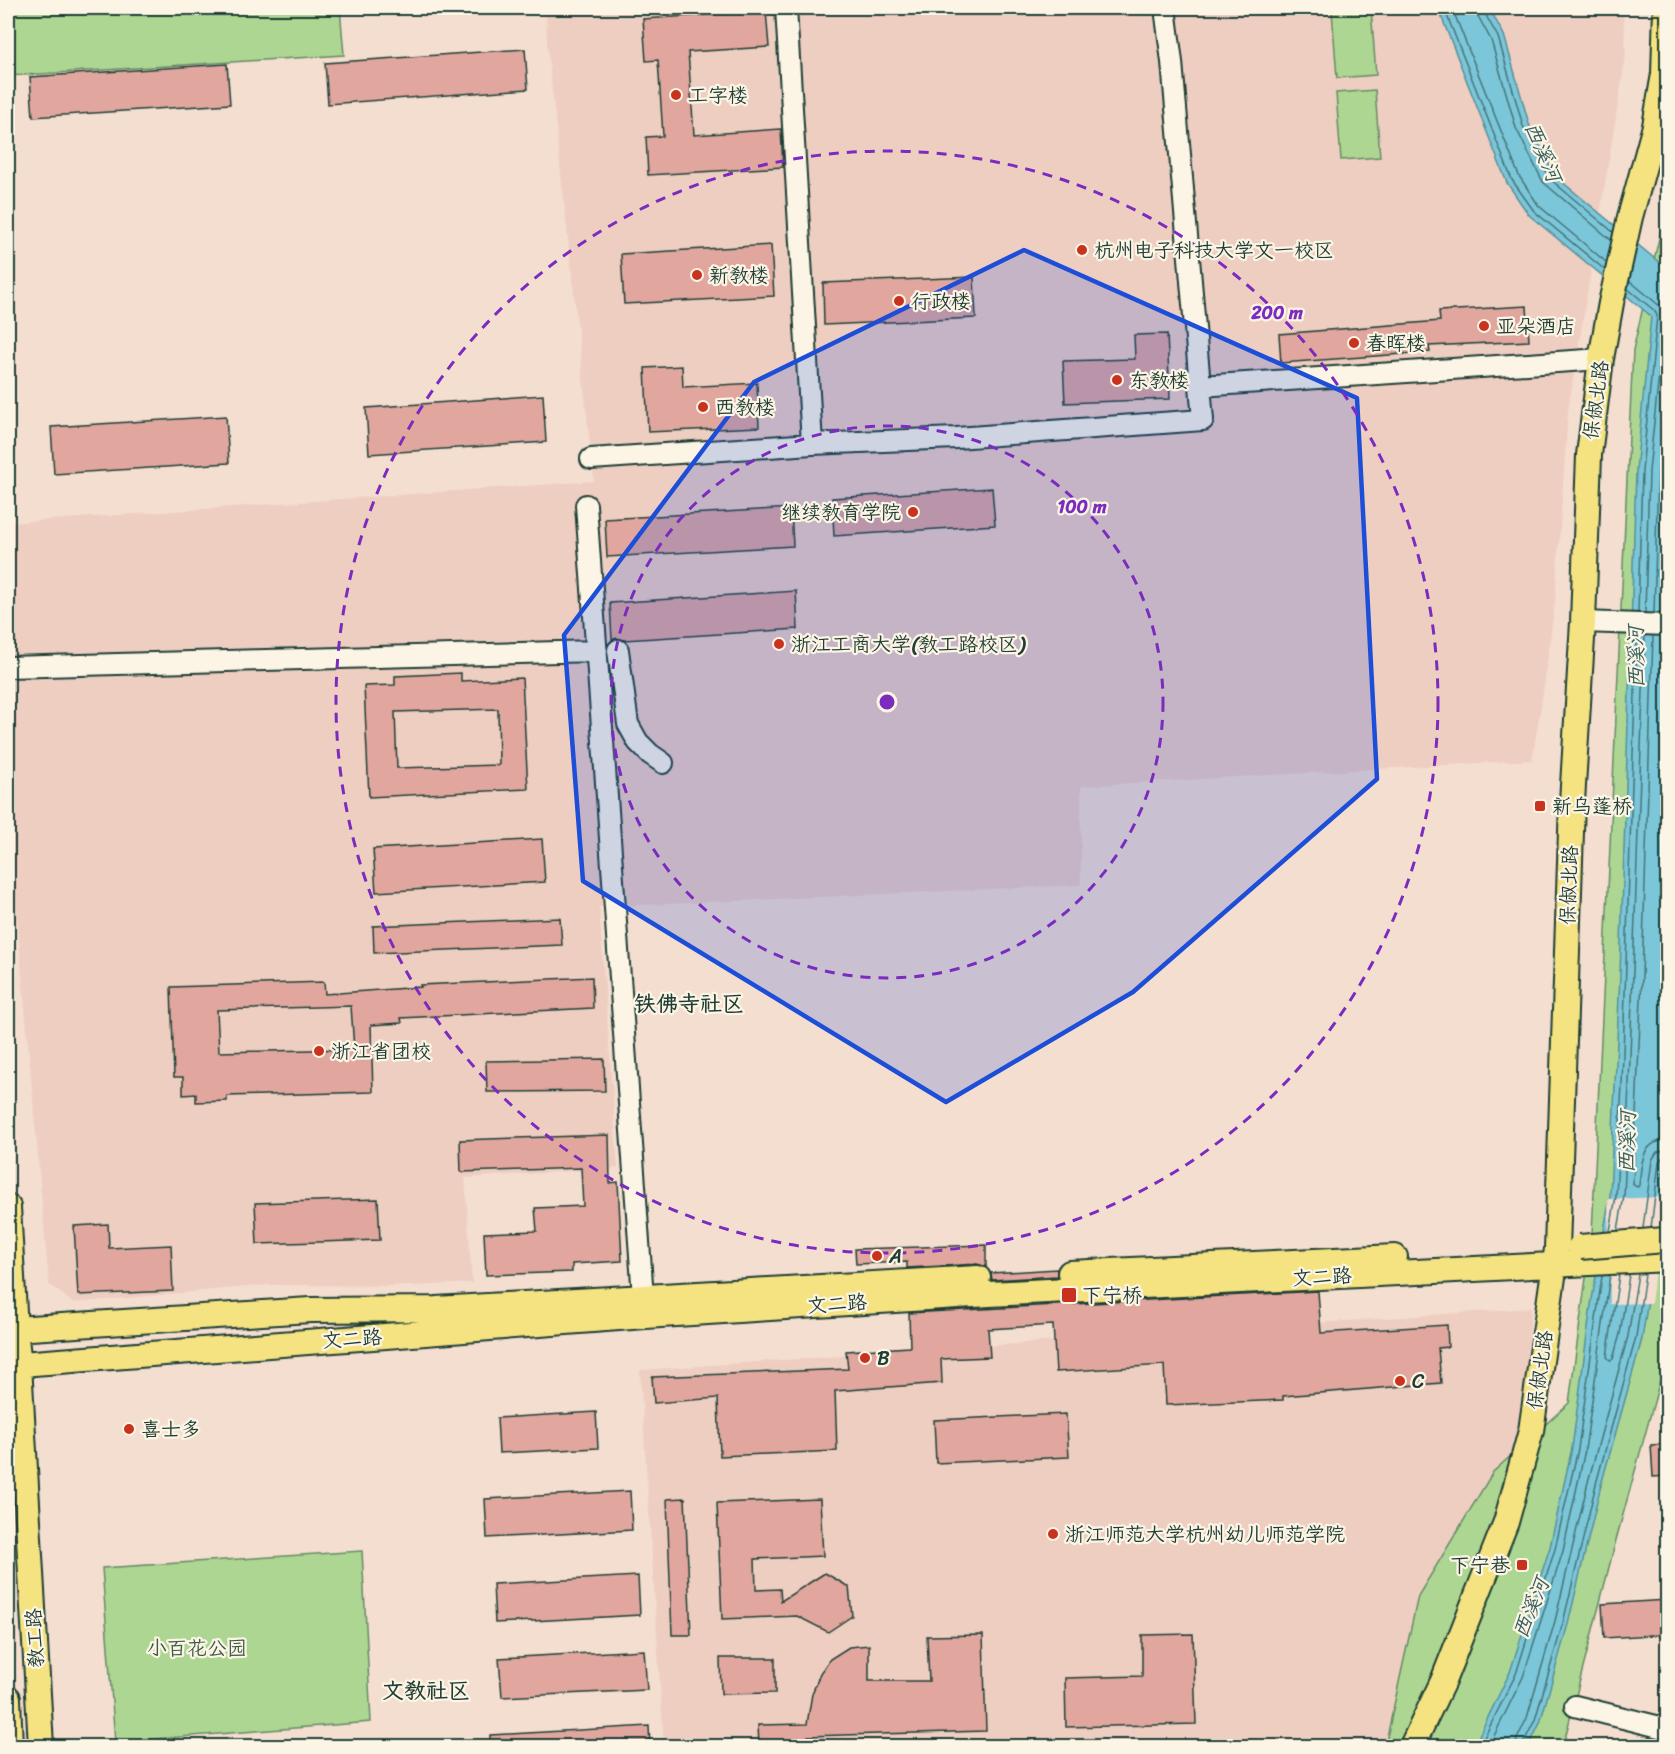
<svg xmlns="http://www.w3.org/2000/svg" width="1675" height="1754" font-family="Sriracha,'LXGW WenKai TC',sans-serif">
<rect width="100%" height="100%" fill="#f4ded0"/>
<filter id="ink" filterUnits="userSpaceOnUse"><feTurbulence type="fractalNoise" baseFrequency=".0167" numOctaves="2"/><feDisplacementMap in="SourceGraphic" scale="12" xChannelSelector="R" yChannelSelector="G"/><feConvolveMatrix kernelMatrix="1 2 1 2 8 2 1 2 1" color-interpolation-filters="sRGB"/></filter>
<g filter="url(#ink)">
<path fill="#eecec1" d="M 546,8 L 1623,8 L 1626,55 L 1568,411 L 1555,601 L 1544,687 L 1532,760 L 1081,786 L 1081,885 L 599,907 L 618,1168 L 465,1178 L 472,1283 L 414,1286 L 268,1285 L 73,1303 L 49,1284 L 15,893 L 8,894 L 8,523 L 594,481 L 547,43 Z
M 1531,1308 L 1523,1445 L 1418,1596 L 1385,1746 L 664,1746 L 640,1370 Z"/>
<path fill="#add693" stroke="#668a64" stroke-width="1.5" d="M 8,8 L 340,8 L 344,55 L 8,76 Z
M 1371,8 L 1376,75 L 1337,78 L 1332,11 Z
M 1375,90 L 1380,157 L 1341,160 L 1336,93 Z
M 1667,204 L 1667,1355 L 1616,1540 L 1564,1742 L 1569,1746 L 1385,1746 L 1418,1596 L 1493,1472 L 1569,1403 L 1592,1234 L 1633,350 Z
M 362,1551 L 371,1722 L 115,1742 L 102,1568 Z"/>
<path fill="#7bc6da" stroke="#568f98" stroke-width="1.5" d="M 1438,8 L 1489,8 L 1504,35 L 1529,124 L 1555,176 L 1660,263 L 1667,262 L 1668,1069 L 1666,1151 L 1648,1300 L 1642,1339 L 1601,1485 L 1568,1624 L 1540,1723 L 1529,1746 L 1474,1746 L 1510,1672 L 1550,1547 L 1572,1448 L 1591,1305 L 1610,1196 L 1620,975 L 1636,471 L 1651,316 L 1529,215 L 1507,183 Z"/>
<path fill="#f4ded0" d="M 1664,1197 L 1651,1303 L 1610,1304 L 1608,1199 Z"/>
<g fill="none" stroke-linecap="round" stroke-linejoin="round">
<path stroke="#447476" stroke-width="1.5" d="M 1444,8 L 1512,180 L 1534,211 L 1605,270
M 1452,8 L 1519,176 L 1539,206 L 1606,262
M 1476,8 L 1478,16 L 1491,40 L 1516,128 L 1543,182 L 1611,240
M 1484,8 L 1484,12 L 1498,37 L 1523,126 L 1550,179 L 1613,232
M 1630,281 L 1661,307 L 1665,316 L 1649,471 L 1645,613
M 1628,289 L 1655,311 L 1657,316 L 1642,471 L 1638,613
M 1654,613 L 1658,472 L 1668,370
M 1653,636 L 1642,976 L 1633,1184 L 1635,1186 L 1638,1187 L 1639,1185 C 1642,1164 1640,1141 1668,1140
M 1643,1228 L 1652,1160 L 1657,1152 L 1668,1149
M 1651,1228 L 1659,1162 L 1662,1158 L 1668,1157
M 1618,1230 L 1624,1196 L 1629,1085 L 1645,635
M 1610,1231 L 1616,1196 L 1622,1084 L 1637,635
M 1619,1275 L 1607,1357 L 1610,1360 L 1613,1359 L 1620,1334 L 1629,1275
M 1480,1746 L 1516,1674 L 1555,1549 L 1578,1449 L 1602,1276
M 1489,1746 L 1523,1677 L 1563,1551 L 1585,1450 L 1610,1275
M 1516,1746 L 1517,1739 L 1527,1718 L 1555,1621 L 1588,1482 L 1628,1336 L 1638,1274
M 1524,1746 L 1524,1742 L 1535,1720 L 1563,1623 L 1596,1484 L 1636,1337 L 1645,1274"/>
</g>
<path fill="#e1a79e" stroke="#1f3d34" stroke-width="1.5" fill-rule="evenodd" d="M 766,11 L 769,47 L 688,52 L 694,135 L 781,129 L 783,167 L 648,175 L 646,137 L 663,136 L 658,60 L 646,61 L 643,19 Z
M 525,49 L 528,89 L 328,104 L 325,63 Z
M 227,64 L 230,104 L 33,117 L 30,77 Z
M 771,245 L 774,296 L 624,304 L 621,254 Z
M 974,277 L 976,318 L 824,325 L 823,283 Z
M 1527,306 L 1529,341 L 1429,346 L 1430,352 L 1281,363 L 1279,334 L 1440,321 L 1439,311 Z
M 1167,334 L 1170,399 L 1065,403 L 1063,361 L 1135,359 L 1134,335 Z
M 682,366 L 683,387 L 757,383 L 759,427 L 648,432 L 645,368 Z
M 543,395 L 546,442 L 369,454 L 366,408 Z
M 226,416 L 229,463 L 54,474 L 51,427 Z
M 992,488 L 995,525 L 834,536 L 832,498 Z
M 791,508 L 793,546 L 607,557 L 605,519 Z
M 796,591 L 798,629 L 624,640 L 617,638 L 612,640 L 610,603 Z
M 461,673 L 461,681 L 522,678 L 528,789 L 369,797 L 364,686 L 395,685 L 395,676 ZM 498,709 L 499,765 L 397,768 L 395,712 Z
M 542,839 L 545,882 L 376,892 L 373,849 Z
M 560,918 L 562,945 L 374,953 L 373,926 Z
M 592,977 L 593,1008 L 401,1018 L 402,1023 L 371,1025 L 373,1092 L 227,1096 L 227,1101 L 196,1102 L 196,1094 L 183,1095 L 183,1077 L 174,1077 L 171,987 L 324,982 L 325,994 L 421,987 L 420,985 ZM 351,1006 L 354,1049 L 219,1052 L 217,1010 Z
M 604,1059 L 605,1091 L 487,1092 L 486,1061 Z
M 609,1135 L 610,1183 L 618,1182 L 622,1261 L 572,1264 L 572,1272 L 486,1275 L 484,1233 L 537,1231 L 535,1208 L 583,1206 L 581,1168 L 461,1172 L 460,1140 Z
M 378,1199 L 380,1240 L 257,1244 L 255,1203 Z
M 108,1224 L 109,1248 L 171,1245 L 173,1291 L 78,1295 L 74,1226 Z
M 986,1245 L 986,1267 L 977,1264 L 907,1268 L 907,1262 L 856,1264 L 855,1249 Z
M 1057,1269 L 1057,1276 L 992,1280 L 991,1273 Z
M 1318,1291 L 1321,1333 L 1447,1325 L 1448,1347 L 1438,1348 L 1441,1383 L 1283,1396 L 1283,1400 L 1166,1405 L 1164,1365 L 1056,1372 L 1053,1325 L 988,1329 L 990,1357 L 941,1359 L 942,1383 L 835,1391 L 837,1451 L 720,1456 L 718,1398 L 654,1403 L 652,1377 L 848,1369 L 846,1351 L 910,1347 L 909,1313 Z
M 596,1412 L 598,1448 L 499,1453 L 497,1418 Z
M 1066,1414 L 1069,1457 L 936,1463 L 934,1420 Z
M 1668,1444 L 1668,1476 L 1653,1477 L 1651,1445 Z
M 630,1491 L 632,1530 L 487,1538 L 485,1499 Z
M 685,1498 L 691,1635 L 672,1635 L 667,1499 Z
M 820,1499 L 823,1556 L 755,1559 L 756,1590 L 780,1589 L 781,1601 L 825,1573 L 849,1587 L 852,1616 L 828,1632 L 797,1616 L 722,1619 L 717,1503 Z
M 638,1576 L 640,1615 L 495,1623 L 493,1584 Z
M 1668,1600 L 1668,1634 L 1604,1638 L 1602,1604 Z
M 1193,1634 L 1196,1724 L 1066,1727 L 1065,1678 L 1142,1676 L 1142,1635 Z
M 983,1635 L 986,1731 L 808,1736 L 809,1746 L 759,1746 L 758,1725 L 807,1724 L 812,1694 L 820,1673 L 830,1659 L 849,1647 L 869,1645 L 869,1681 L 929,1681 L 927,1636 Z
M 644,1650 L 647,1690 L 502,1697 L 499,1658 Z
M 720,1658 L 775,1658 L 775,1693 L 721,1694 Z
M 649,1726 L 650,1746 L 490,1746 L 490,1735 Z"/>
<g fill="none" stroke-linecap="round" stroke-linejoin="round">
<g stroke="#1f3d34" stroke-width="24">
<path id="minor" d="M 786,8 L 812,444
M 1200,386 L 1601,359
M 591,459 L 812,444 L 956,438 L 1203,420 L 1172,62 L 1165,8
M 586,505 L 644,1311
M 1583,622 L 1668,625
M 618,650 L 628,724 L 638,742 L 650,754 L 663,763
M 8,667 L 597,651
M 1575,1706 L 1668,1729"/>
</g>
<g stroke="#1f3d34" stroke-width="28">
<path id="major" d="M 8,1207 L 15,1329 L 19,1365 L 41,1746
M 1070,1273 L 1395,1257
M 8,1332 L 15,1329 L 310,1310 L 436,1309 L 978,1278
M 8,1365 L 645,1316 L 989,1294 L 1668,1259
M 8,1698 L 10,1746
M 1412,1746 L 1443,1681 L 1506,1522 L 1531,1431 L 1557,1249 L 1572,802 L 1583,622 L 1589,455 L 1601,359 L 1611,303 L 1630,217 L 1655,126 L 1664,74 L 1666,8"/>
</g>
<use href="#minor" stroke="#fcf5e5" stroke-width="20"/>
<use href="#major" stroke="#f5e382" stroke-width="24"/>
<g stroke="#1f3d34" stroke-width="28" stroke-linecap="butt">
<path id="major-bridge" d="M 1580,1247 L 1665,1240"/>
</g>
<use href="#major-bridge" stroke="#f5e382" stroke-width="24"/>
</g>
</g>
<path fill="#1d4ed8" fill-opacity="0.2" stroke="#1d4ed8" stroke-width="4.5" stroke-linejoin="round" d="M 1024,250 L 1357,398 L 1377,779 L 1133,992 L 946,1102 L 583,881 L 564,635 L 754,382 Z"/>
<g fill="none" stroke="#7b2cbf" stroke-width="3" stroke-dasharray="10 8">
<circle cx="887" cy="702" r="276"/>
<circle cx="887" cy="702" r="551"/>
</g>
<g fill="#c8321e" stroke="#fcf5e5" stroke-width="2">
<circle cx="676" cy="95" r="6"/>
<circle cx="1082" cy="250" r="6"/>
<circle cx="697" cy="275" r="6"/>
<circle cx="899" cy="301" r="6"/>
<circle cx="1484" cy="326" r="6"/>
<circle cx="1354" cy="343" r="6"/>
<circle cx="1117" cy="380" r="6"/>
<circle cx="703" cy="407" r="6"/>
<circle cx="913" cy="512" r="6"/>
<circle cx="779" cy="644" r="6"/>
<rect x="1534" y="800" width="12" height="12" rx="3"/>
<circle cx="319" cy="1051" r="6"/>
<circle cx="877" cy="1256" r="6"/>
<rect x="1061" y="1287" width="16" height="16" rx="3"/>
<circle cx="865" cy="1358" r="6"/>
<circle cx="1400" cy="1381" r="6"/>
<circle cx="129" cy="1429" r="6"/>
<circle cx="1053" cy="1534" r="6"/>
<rect x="1516" y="1559" width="12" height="12" rx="3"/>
</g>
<g text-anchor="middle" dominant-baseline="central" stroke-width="4.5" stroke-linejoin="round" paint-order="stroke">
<g font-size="20" fill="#1f3d34" stroke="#fcf5e5" text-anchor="start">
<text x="688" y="95">工字楼</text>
<text x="1094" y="250">杭州电子科技大学文一校区</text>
<text x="709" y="275">新教楼</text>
<text x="911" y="301">行政楼</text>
<text x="1496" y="326">亚朵酒店</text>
<text x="1366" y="343">春晖楼</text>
<text x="1129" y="380">东教楼</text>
<text x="715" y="407">西教楼</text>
<text x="901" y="512" text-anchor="end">继续教育学院</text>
<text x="791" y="644">浙江工商大学(教工路校区)</text>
<text x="1552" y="806">新乌蓬桥</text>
<text x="331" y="1051">浙江省团校</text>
<text x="889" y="1256">A</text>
<text x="1082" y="1295">下宁桥</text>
<text x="877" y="1358">B</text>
<text x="1412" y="1381">C</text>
<text x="141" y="1429">喜士多</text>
<text x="1065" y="1534">浙江师范大学杭州幼儿师范学院</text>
<text x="1510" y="1565" text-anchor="end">下宁巷</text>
</g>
<g font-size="20" fill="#1f3d34" stroke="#fcf5e5">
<text transform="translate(1596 400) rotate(-82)">保俶北路</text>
<text transform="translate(1569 885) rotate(-88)">保俶北路</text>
<text transform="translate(1322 1277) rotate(-3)">文二路</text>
<text transform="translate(837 1304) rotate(-4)">文二路</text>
<text transform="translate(352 1339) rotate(-4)">文二路</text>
<text transform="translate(1540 1370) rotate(-82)">保俶北路</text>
<text transform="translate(35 1638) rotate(-93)">教工路</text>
</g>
<g font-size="20" fill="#3b5c47" stroke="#fcf5e5">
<text x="197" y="1648">小百花公园</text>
</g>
<g font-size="21" font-style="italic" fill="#365f5e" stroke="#fcf5e5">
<text transform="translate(1543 152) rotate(67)">西溪河</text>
<text transform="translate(1636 657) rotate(-91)">西溪河</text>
<text transform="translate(1627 1142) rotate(-89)">西溪河</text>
<text transform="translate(1531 1608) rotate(-68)">西溪河</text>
</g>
<g font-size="22" font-weight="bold" fill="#1f3d34" stroke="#fcf5e5">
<text x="689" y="1003">铁佛寺社区</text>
<text x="426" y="1690">文教社区</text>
</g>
</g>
<circle cx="887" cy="702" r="9" fill="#7b2cbf" stroke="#fcf5e5" stroke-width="3"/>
<g font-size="18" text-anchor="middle" font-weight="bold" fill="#7b2cbf" stroke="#fcf5e5" stroke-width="4.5" stroke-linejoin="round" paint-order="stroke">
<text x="1277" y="319">200 m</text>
<text x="1082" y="513">100 m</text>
</g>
<rect width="1675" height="1754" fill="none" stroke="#fcf5e5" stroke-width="30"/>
<rect x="15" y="15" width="1645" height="1724" fill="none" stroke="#1f3d34" stroke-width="2" filter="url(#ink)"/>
</svg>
